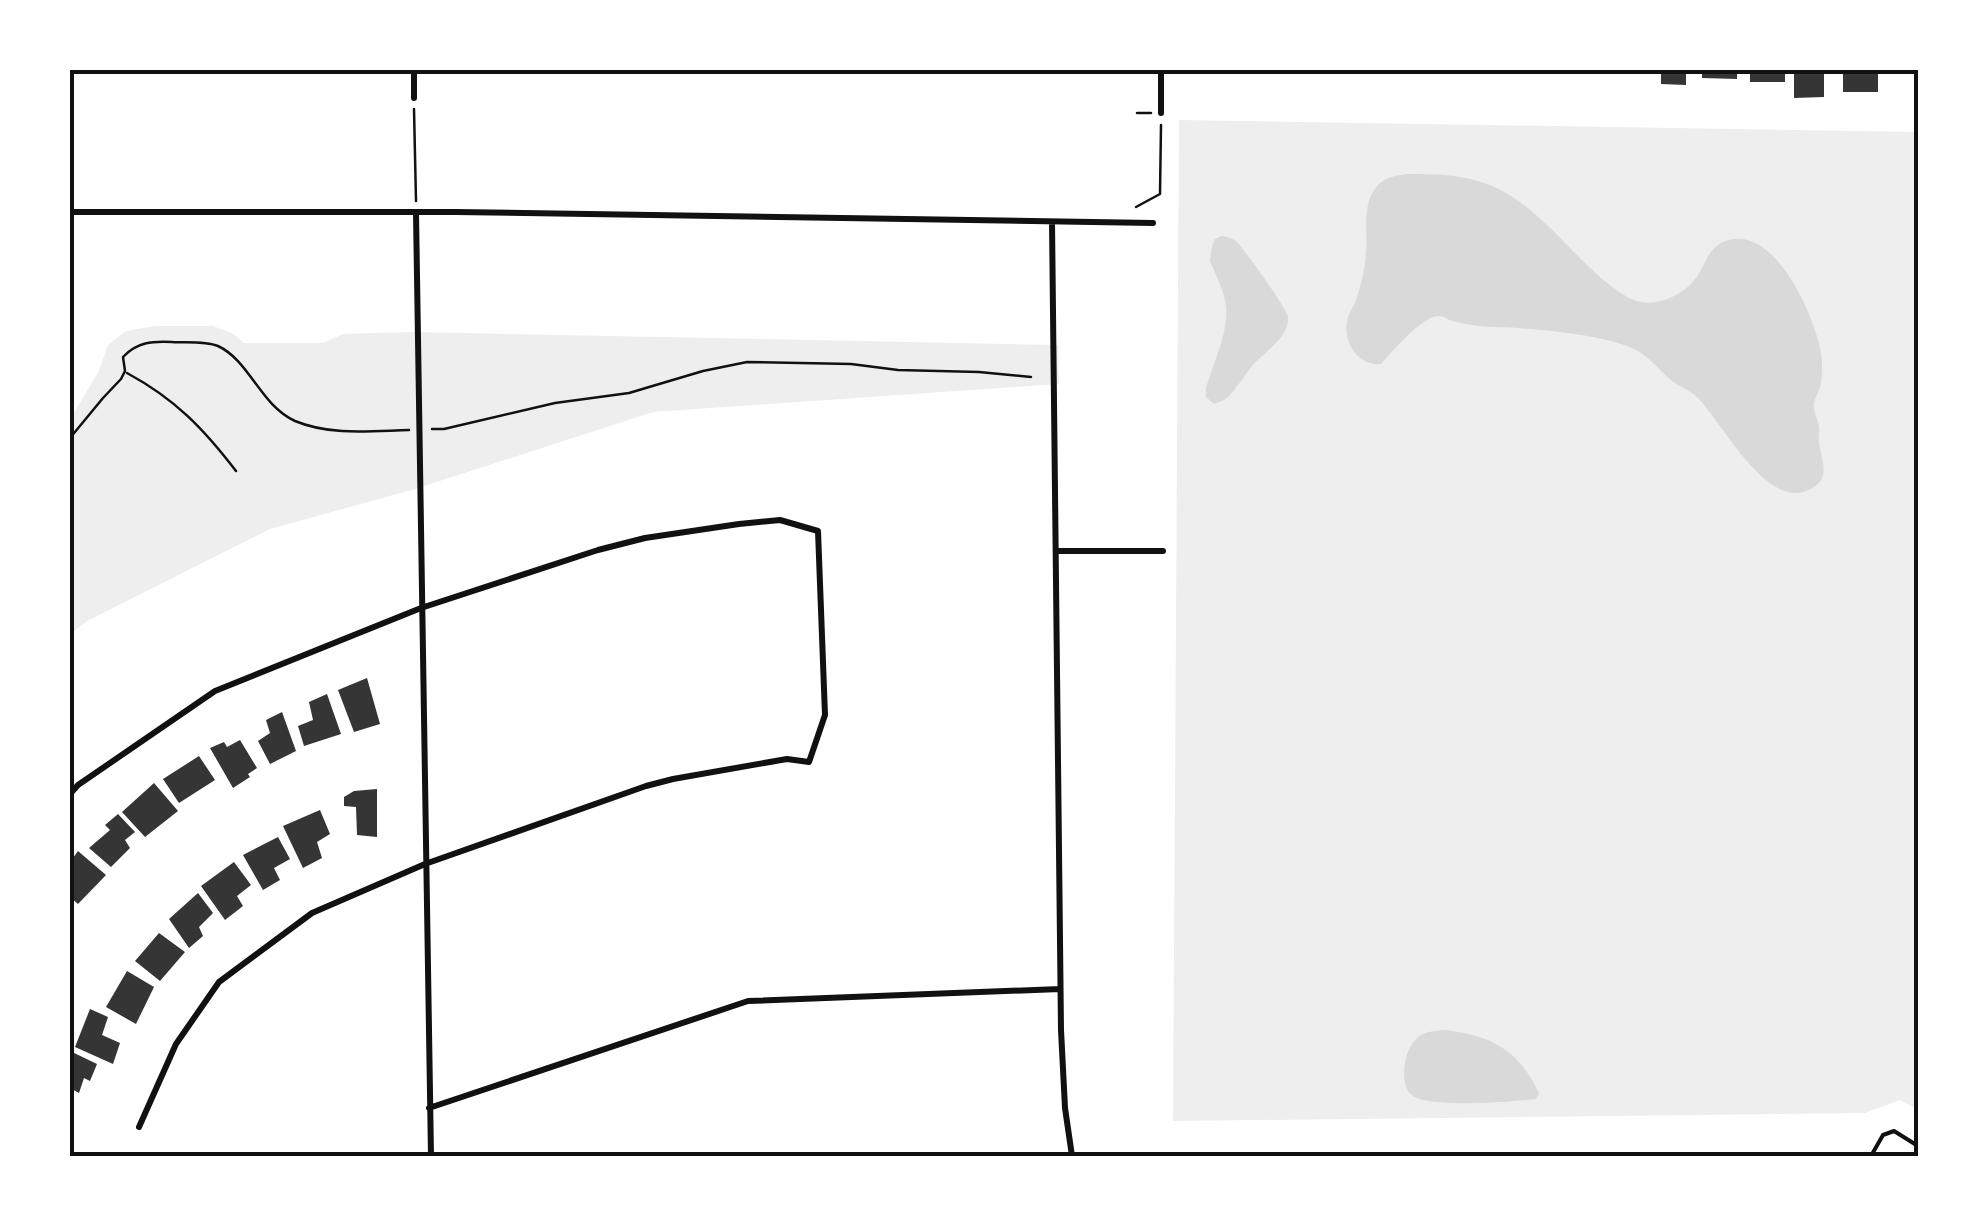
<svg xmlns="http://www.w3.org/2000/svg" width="1988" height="1226" font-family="Jost,sans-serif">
<rect width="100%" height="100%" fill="#fff"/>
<path fill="#eee" d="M 1179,120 L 1918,132 L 1918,1110 L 1900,1100 L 1865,1113 L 1173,1121 Z
M 155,326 L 213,326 L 232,333 L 244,343 L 323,343 L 343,334 L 413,332 L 1058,345 L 1059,384 L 653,412 L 415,489 L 270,529 L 87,621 L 70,634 L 70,419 L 98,373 L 108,345 L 126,331 Z"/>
<path fill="#d9d9d9" d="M 1406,174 C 1432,174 1457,174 1481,182 C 1542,201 1575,267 1629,298 C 1651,310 1682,297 1696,278 C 1707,263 1708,245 1729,240 C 1776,227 1815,317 1821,353 C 1823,361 1822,374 1821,383 C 1820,390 1815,397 1814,404 C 1813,415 1821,422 1819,433 C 1816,455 1838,479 1806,491 C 1765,507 1722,422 1697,397 C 1690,390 1680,387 1672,381 C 1660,371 1651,359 1638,351 C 1608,334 1525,327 1489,327 C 1478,326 1463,324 1452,321 C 1446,319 1445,316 1438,316 C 1421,317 1392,352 1381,364 C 1359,367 1343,343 1347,322 C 1348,314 1353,308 1356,300 C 1361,286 1365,269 1366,254 C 1368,232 1361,203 1378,185 C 1386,177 1395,176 1406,174 Z
M 1221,236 C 1228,237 1230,237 1236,241 C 1242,246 1288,310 1288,317 C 1290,337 1263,353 1252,366 C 1244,376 1237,388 1228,397 C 1222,402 1221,401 1214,404 L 1206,397 L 1206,388 C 1214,361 1231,328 1225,300 C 1222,287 1215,273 1210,261 L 1212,246 L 1215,239 Z
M 1445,1030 C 1492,1036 1518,1049 1539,1093 L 1536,1099 C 1512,1102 1432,1108 1413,1096 C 1398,1086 1404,1050 1416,1039 C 1424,1031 1434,1031 1445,1030 Z"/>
<path fill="#353535" d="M 1661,70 L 1686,70 L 1686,85 L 1661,84 Z
M 1702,70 L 1737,70 L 1737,79 L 1702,78 Z
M 1750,70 L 1785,70 L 1785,82 L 1750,82 Z
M 1794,70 L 1824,70 L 1824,97 L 1794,98 Z
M 1843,70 L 1878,70 L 1878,92 L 1843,92 Z
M 367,678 L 380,724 L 354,732 L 338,690 Z
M 327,694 L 341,734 L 304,746 L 298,726 L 313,720 L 309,702 Z
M 282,712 L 296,751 L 270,764 L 258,741 L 270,733 L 266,720 Z
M 240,740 L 257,768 L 248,774 L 250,777 L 233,788 L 210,748 L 224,742 L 227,747 Z
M 199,756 L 215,780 L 179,803 L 163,779 Z
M 154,783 L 178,811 L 145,837 L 122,812 Z
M 377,789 L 377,837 L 357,835 L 356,807 L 344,806 L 344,797 L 354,791 Z
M 320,810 L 330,834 L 317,842 L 322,858 L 303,868 L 283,826 Z
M 118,814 L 135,832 L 125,840 L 130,848 L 111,867 L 89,848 L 110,830 L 105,825 Z
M 278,837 L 290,859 L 274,868 L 280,880 L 263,890 L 243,855 Z
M 78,851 L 106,875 L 78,904 L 70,897 L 70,862 Z
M 234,862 L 251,885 L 237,896 L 243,906 L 225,920 L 201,886 Z
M 198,893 L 213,913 L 199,927 L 203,936 L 189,948 L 169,919 Z
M 159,933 L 185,952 L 160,981 L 135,961 Z
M 127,971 L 154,987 L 136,1024 L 106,1007 Z
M 90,1009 L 108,1017 L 102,1035 L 120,1043 L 113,1064 L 75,1047 Z
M 70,1051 L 97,1064 L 90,1081 L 84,1078 L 79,1093 L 70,1088 Z"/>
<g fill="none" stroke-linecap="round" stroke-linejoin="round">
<path stroke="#111" stroke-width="2.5" d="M 414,109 L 416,201
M 1137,113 L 1151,113
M 1136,207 L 1160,194 L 1161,125
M 127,373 C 175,399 203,428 236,471
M 432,429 L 444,429 L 555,403 L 629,393 L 703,371 L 747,362 L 851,364 L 898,370 L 979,372 L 1031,377
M 70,438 L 103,398 L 121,379 L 125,371 L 123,357 C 137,342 152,341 172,342 C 186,343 205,341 218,346 C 250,361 260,405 295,421 C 331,436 371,431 409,430"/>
<path stroke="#111" stroke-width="4" d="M 1871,1156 L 1883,1135 L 1894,1131 L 1918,1146"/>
<path stroke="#111" stroke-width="6" d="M 414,70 L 414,98
M 1161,70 L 1161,113
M 70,212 L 456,212 L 1153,223
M 416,213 L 431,1156
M 1052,222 L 1061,1030 L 1065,1108 L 1072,1156
M 1056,551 L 1163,551
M 70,794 L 78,785 L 215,691 L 421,608 L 598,550 L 645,538 L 739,524 L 780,520 L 818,531 L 825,715 L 809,762 L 787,759 L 673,779 L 646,786 L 425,864 L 312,913 L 219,982 L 176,1044 L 139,1127
M 429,1108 L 748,1001 L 1060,989"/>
</g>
<rect width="1988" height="1226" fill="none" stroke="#ffffff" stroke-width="145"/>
<rect x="72" y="72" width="1844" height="1082" fill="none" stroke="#111" stroke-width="4"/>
</svg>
